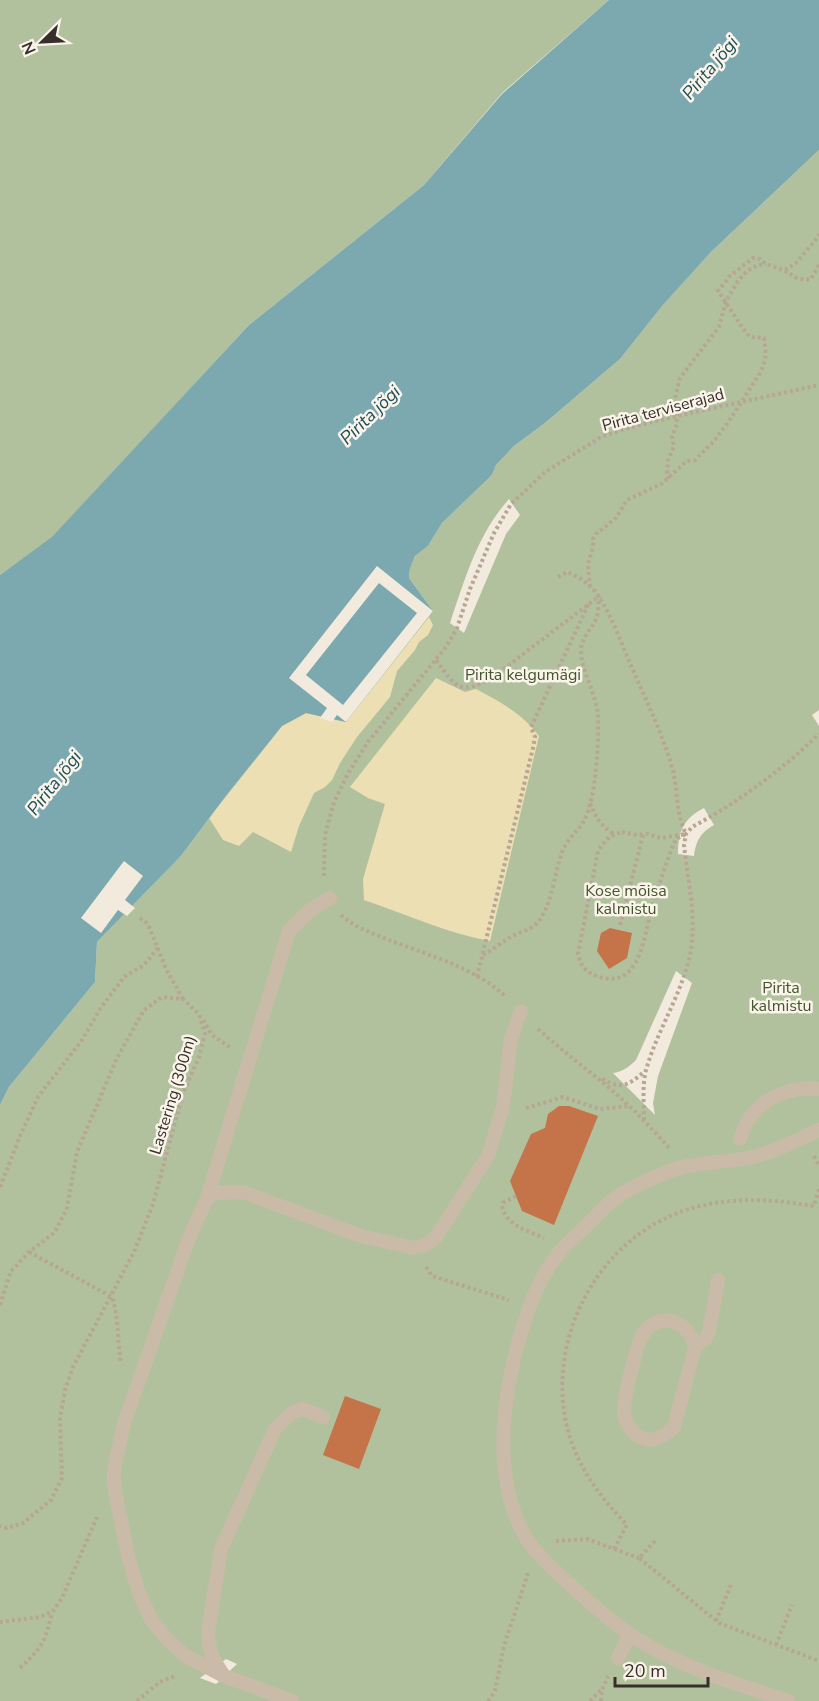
<svg xmlns="http://www.w3.org/2000/svg" width="819" height="1701" font-family="'Nunito Sans',sans-serif">
<rect width="100%" height="100%" fill="#f2eadd"/>
<path fill="#b2c19d" fill-rule="evenodd" d="M 0,0 L 609,0 L 502,93 L 424,185 L 249,325 L 52,538 L 0,575 Z
M 819,150 L 819,710 L 812,715 L 819,726 L 819,1701 L 0,1701 L 0,1105 L 9,1087 L 95,982 L 97,942 L 181,856 L 225,797 L 282,726 L 430,607 L 409,578 L 410,567 L 415,556 L 428,546 L 442,523 L 492,475 L 496,465 L 514,446 L 545,423 L 620,359 L 663,305 L 711,252 ZM 509,499 L 520,515 L 506,534 L 464,633 L 450,623 C 465,579 477,535 509,499 ZM 704,808 L 714,825 C 700,833 696,841 694,856 L 678,854 C 678,831 684,818 704,808 ZM 676,971 L 692,983 L 658,1076 L 653,1103 L 655,1115 L 613,1073 C 622,1072 629,1067 636,1060 ZM 226,1659 L 237,1664 L 216,1684 L 200,1678 Z"/>
<path fill="#eddfb4" d="M 429,617 L 433,625 L 428,635 L 419,642 L 415,650 L 397,671 L 390,697 L 357,737 L 340,763 L 332,780 L 325,787 L 314,793 L 299,826 L 291,852 L 253,832 L 239,846 L 223,840 L 209,818 L 282,726 L 306,713 L 346,722 Z
M 436,678 L 465,692 L 476,689 C 499,701 524,715 539,736 L 490,941 C 446,933 406,914 364,900 L 363,879 L 385,804 L 368,798 L 350,787 Z"/>
<path fill="#7ca8af" d="M 609,0 L 819,0 L 819,150 L 711,252 L 663,305 L 620,359 L 545,423 L 514,446 L 496,465 L 492,475 L 442,523 L 428,546 L 415,556 L 410,568 L 409,578 L 433,611 L 346,722 L 306,713 L 282,726 L 225,797 L 181,856 L 97,942 L 95,982 L 9,1087 L 0,1105 L 0,575 L 52,537 L 249,325 L 424,185 L 502,94 Z"/>
<path fill="#f2eadd" fill-rule="evenodd" d="M 377,566 L 433,611 L 346,722 L 337,715 L 332,722 L 320,718 L 327,708 L 289,678 ZM 379,583 L 417,613 L 343,705 L 306,675 Z
M 124,861 L 143,876 L 125,900 L 135,908 L 127,916 L 118,910 L 101,933 L 81,918 Z"/>
<path fill="#c57348" d="M 610,928 L 632,933 L 627,958 L 609,969 L 597,951 L 601,933 Z
M 559,1106 L 569,1106 L 598,1116 L 554,1225 L 522,1211 L 510,1181 L 531,1134 L 545,1128 L 548,1114 Z
M 345,1396 L 381,1409 L 359,1469 L 323,1455 Z"/>
<g fill="none" stroke-linecap="round" stroke-linejoin="round">
<path stroke="#b6a693" stroke-width="4" stroke-dasharray="3 3" stroke-linecap="butt" d="M 785,270 L 796,263 L 819,236 L 819,232
M 669,479 L 667,473 L 668,460 L 674,446 L 672,437 L 677,424 L 675,398 L 680,378 L 719,327 L 726,301 L 738,281 L 747,271 L 758,265 L 766,264
M 558,577 L 567,572 C 579,576 592,586 599,597 C 613,619 622,645 632,668 C 647,702 663,735 673,771 C 678,791 676,815 686,834
M 590,587 L 588,564 L 593,547 L 593,539 L 596,534 L 616,518 L 627,500 L 661,484 L 687,461 L 695,460 L 713,442 L 727,424 L 760,373 C 767,358 766,355 764,338 L 750,337 L 744,330 L 718,291 L 730,276 L 753,258 L 760,259 L 766,264 L 788,272 L 794,277 L 804,280 L 811,279 L 819,265
M 436,660 C 457,689 460,695 493,677 L 598,597
M 590,803 C 595,817 601,826 614,834
M 622,832 L 637,835 L 648,834 L 661,838 L 686,834 L 676,839 L 672,848 C 664,870 656,892 650,915 C 643,942 638,993 594,975 C 585,971 580,964 578,954 L 598,851 C 605,840 610,835 622,832 Z
M 324,876 L 325,835 L 334,802 L 347,775 L 368,742 L 446,647 L 457,628 L 470,589 L 494,533 L 511,504 L 526,490 L 545,472 L 601,437 L 628,428 L 677,416 L 819,385
M 341,915 C 354,927 370,932 386,939 C 425,954 474,967 505,996
M 140,918 L 148,924 L 166,969 L 183,999
M 620,925 L 643,835
M 483,955 C 492,950 501,943 509,938 C 518,932 530,931 537,923 C 553,905 554,872 563,850 C 568,838 578,831 584,821 C 596,798 599,743 598,717 C 597,694 582,674 581,651 C 581,638 591,630 596,619 C 599,613 598,603 599,596
M 477,977 L 533,748 L 535,737 L 531,727 L 589,603
M 203,1020 L 212,1035 L 231,1048
M 538,1029 C 557,1046 576,1061 596,1077 C 623,1098 647,1123 670,1149
M 602,1079 C 622,1090 629,1085 645,1071
M 526,1108 L 563,1097 L 600,1109 L 629,1106
M 644,1120 C 644,1104 642,1086 646,1070 C 656,1034 678,1000 688,963 C 699,926 688,883 684,845 L 686,834 L 692,827 C 737,803 782,770 819,734
M 814,1156 L 819,1166
M 0,1187 L 20,1136 L 38,1097 L 82,1040 L 100,1009 L 124,977 L 144,965 L 158,948
M 516,1196 L 504,1202 L 502,1206 C 506,1226 527,1230 544,1238
M 29,1252 L 112,1297 C 119,1318 117,1340 121,1363
M 426,1267 L 432,1276 L 509,1300
M 0,1305 L 11,1271 L 29,1252 L 55,1232 L 67,1208 L 77,1152 L 117,1058 L 144,1010 L 162,997 L 183,999 L 199,1014 L 205,1034 L 199,1057 L 183,1093 L 153,1204 L 134,1252 L 73,1367 L 65,1390 L 60,1418 L 62,1478 L 51,1500 L 23,1523 L 7,1528 L 0,1526
M 556,1541 L 587,1539 L 639,1558
M 655,1541 L 639,1558 L 719,1623 L 819,1661
M 614,1549 L 627,1525 C 604,1501 585,1477 573,1446 C 536,1347 599,1226 705,1205 C 741,1197 778,1200 814,1206 L 819,1189
M 716,1621 L 732,1582
M 0,1622 L 40,1617 L 53,1611 L 62,1598 L 97,1517
M 776,1645 L 792,1605
M 20,1668 C 42,1648 46,1640 52,1612
M 137,1701 L 160,1682 L 175,1676
M 488,1701 L 495,1691 L 504,1646 L 528,1573
M 590,1701 L 601,1690
M 601,1701 L 602,1690 L 608,1676"/>
<path stroke="#cabba9" stroke-width="14" d="M 740,1139 C 750,1104 783,1085 819,1089
M 207,1198 L 216,1193 L 243,1192 L 361,1236 L 414,1248 L 424,1246 L 436,1237 L 488,1156 L 503,1107 L 511,1038 L 521,1011
M 695,1347 C 688,1317 654,1310 640,1339 C 635,1357 623,1395 624,1412 C 624,1423 634,1436 645,1439 C 655,1442 667,1434 674,1427 L 695,1347 L 706,1338 L 709,1332 L 718,1280
M 618,1658 L 630,1634
M 223,1674 C 213,1660 208,1649 208,1632 L 221,1549 L 275,1429 L 292,1413 L 302,1409 L 323,1417
M 292,1701 L 224,1676 L 184,1655 L 165,1637 L 151,1619 L 139,1593 L 129,1560 L 114,1486 L 114,1469 L 124,1423 L 139,1381 L 188,1241 L 207,1198 L 289,931 L 309,911 L 330,898
M 788,1701 C 735,1684 674,1665 628,1633 C 606,1617 585,1599 565,1580 C 549,1565 531,1549 521,1529 C 496,1476 501,1414 514,1359 C 524,1319 536,1278 564,1247 C 571,1239 580,1233 587,1225 C 596,1217 604,1207 613,1200 C 629,1188 669,1169 688,1166 C 707,1162 727,1162 747,1158 C 772,1154 796,1140 819,1130"/>
</g>
<g text-anchor="middle" dominant-baseline="central" stroke-width="5" stroke-linejoin="round" paint-order="stroke">
<g font-size="16" fill="#372f29" stroke="#faf4ea">
<text transform="translate(663 410) rotate(-15)">Pirita terviserajad</text>
<text transform="translate(173 1095) rotate(-73)">Lastering (300m)</text>
</g>
<g font-size="16" fill="#43562d" stroke="#faf4ea">
<text x="523" y="675">Pirita kelgumägi</text>
<text x="626" y="891">Kose mõisa<tspan x="626" dy="18">kalmistu</tspan></text>
<text x="781" y="988">Pirita<tspan x="781" dy="18">kalmistu</tspan></text>
</g>
<g font-size="18" font-style="italic" fill="#1e4f59" stroke="#faf4ea">
<text transform="translate(710 68) rotate(-50)">Pirita jõgi</text>
<text transform="translate(370 415) rotate(-44)">Pirita jõgi</text>
<text transform="translate(54 783) rotate(-52)">Pirita jõgi</text>
</g>
</g>
<g transform="translate(42 42) rotate(246)" stroke="#faf4ea" stroke-width="4.5" paint-order="stroke">
<path d="M0-4.5L10 22L0 15L-10 22Z" fill="#372f29"/>
<text y="-9" font-size="16" font-weight="bold" text-anchor="middle" fill="#372f29">N</text>
</g>
<path d="M615 1677v9h93v-9" fill="none" stroke="#372f29" stroke-width="3"/>
<text x="624" y="1677" font-size="18" fill="#372f29" stroke="#faf4ea" stroke-width="4.5" paint-order="stroke">20 m</text>
</svg>
